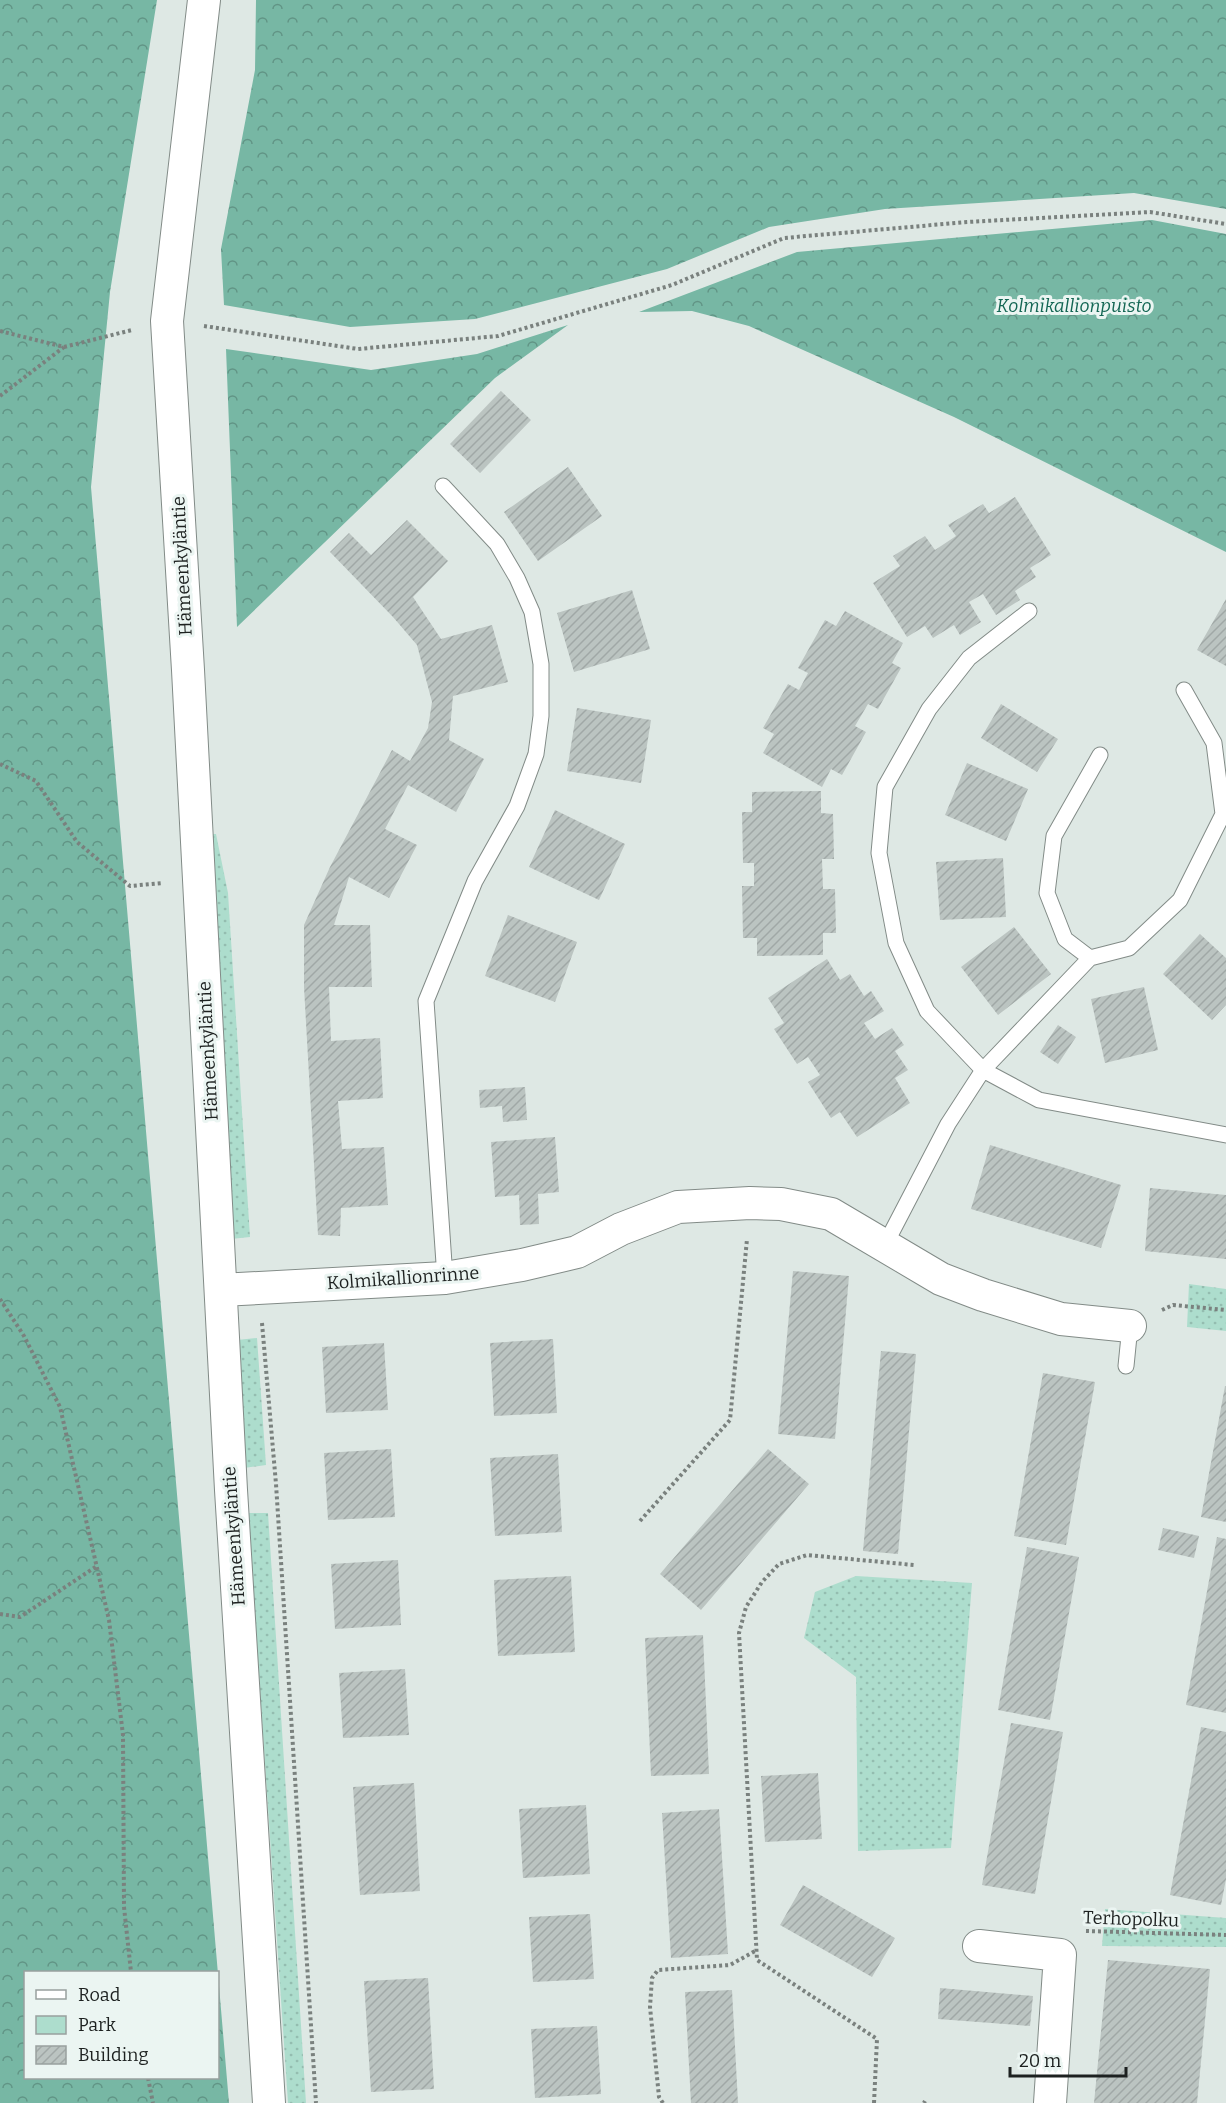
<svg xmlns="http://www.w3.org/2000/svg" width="1226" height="2103" font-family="Bitter,serif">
<defs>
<pattern id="green-dots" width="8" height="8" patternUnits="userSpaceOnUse" patternTransform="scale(1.5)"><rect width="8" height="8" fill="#adddcd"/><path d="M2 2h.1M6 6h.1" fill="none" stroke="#94bdb0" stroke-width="1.8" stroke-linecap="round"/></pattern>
<pattern id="forest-crowns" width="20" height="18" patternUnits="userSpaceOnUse" patternTransform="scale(1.5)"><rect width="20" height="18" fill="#77b7a4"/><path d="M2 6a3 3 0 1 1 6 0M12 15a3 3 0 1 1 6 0" fill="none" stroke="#619485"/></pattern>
<pattern id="building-hatch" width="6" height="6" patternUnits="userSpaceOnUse" patternTransform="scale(1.5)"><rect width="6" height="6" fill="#bbc4c1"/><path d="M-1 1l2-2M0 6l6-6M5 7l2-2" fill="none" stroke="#a0a8a6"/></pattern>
</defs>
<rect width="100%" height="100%" fill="#dee8e4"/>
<path fill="url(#green-dots)" d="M 208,834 L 216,834 L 228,893 L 250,1237 L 231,1239 Z
M 1189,1284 L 1226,1289 L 1226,1331 L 1187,1327 Z
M 257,1338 L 266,1465 L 244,1468 L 237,1340 Z
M 248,1513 L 268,1513 L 306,2103 L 288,2103 Z
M 856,1576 L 972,1583 L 951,1848 L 858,1851 L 856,1677 L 804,1638 L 815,1592 Z
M 1105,1909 L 1226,1918 L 1226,1947 L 1102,1946 Z"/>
<path fill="url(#forest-crowns)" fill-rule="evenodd" d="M 0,0 L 157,0 L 110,292 L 91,487 L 229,2103 L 0,2103 ZM 26,1972 L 218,1972 L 218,2078 L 26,2078 Z
M 256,0 L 1226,0 L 1226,209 L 1134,193 L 885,209 L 769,227 L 667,269 L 475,319 L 350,327 L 224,305 L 221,249 L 255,70 Z
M 1152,220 L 1226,234 L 1226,552 L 954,417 L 749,326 L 692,311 L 639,312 L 797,252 Z
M 568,325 L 495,378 L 237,627 L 226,349 L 371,370 L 477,354 Z"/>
<path fill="url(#building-hatch)" d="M 501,391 L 531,420 L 480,473 L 450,444 Z
M 568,467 L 602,516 L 538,561 L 504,512 Z
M 1015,497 L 1051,555 L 1030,568 L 1036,577 L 1015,591 L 1020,600 L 996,615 L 983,594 L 969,602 L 981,622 L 960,635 L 954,625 L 933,638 L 925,626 L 907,637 L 873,583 L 900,566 L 893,556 L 925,536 L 935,550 L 956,536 L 948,525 L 983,504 L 989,513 Z
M 407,520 L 448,561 L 413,597 L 441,639 L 492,625 L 508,682 L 453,696 L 449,740 L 484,759 L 456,812 L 408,785 L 385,829 L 417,845 L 389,898 L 349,877 L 334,925 L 370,925 L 372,987 L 329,987 L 331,1041 L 380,1038 L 383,1098 L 338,1101 L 342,1149 L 384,1147 L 388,1205 L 341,1208 L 340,1236 L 318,1235 L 304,987 L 304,925 L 330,867 L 392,750 L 410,761 L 428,728 L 432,702 L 417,645 L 393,617 L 330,552 L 349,533 L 371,555 Z
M 632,590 L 650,649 L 574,672 L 557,613 Z
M 1226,599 L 1226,666 L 1197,650 Z
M 845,611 L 903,643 L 892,663 L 901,668 L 878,709 L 868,704 L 855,726 L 866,732 L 842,775 L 831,769 L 822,787 L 763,753 L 774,734 L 763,728 L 788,684 L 799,690 L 808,673 L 798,668 L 825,620 L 836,626 Z
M 1001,704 L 1058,739 L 1037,772 L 981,738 Z
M 577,708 L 651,720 L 641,783 L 567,771 Z
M 967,763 L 1028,789 L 1006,841 L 945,815 Z
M 821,791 L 821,813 L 833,814 L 834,859 L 822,859 L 823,889 L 835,889 L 836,933 L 823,933 L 823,955 L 757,956 L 757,938 L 743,938 L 742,886 L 754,886 L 754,863 L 743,863 L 742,812 L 752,812 L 752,792 Z
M 555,810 L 625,844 L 599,900 L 529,867 Z
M 1003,858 L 1006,917 L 940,920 L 936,862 Z
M 508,915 L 577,942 L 555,1002 L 485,976 Z
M 1014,927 L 1051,974 L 998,1015 L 961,967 Z
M 1200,934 L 1226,958 L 1226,1005 L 1212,1020 L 1163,974 Z
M 827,959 L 840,980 L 850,974 L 864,996 L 871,991 L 884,1011 L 864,1023 L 875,1039 L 892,1028 L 904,1045 L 895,1051 L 908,1070 L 895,1078 L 910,1103 L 857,1137 L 840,1112 L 831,1118 L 808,1082 L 820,1075 L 808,1057 L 797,1064 L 774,1029 L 784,1023 L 768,998 Z
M 1144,987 L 1158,1050 L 1105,1063 L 1091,999 Z
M 1058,1025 L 1076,1037 L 1058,1064 L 1040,1052 Z
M 525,1087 L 527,1120 L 503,1122 L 502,1106 L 480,1108 L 479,1090 Z
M 555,1137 L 559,1192 L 538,1194 L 539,1224 L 520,1225 L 519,1195 L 495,1197 L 491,1142 Z
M 990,1145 L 1121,1185 L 1101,1248 L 971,1209 Z
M 1150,1188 L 1226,1195 L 1226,1259 L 1145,1251 Z
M 793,1271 L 849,1276 L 835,1439 L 778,1434 Z
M 553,1339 L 557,1413 L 494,1416 L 490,1343 Z
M 384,1343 L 388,1410 L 326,1413 L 322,1347 Z
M 881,1351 L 916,1354 L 898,1554 L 863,1551 Z
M 1043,1373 L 1095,1382 L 1066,1545 L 1014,1536 Z
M 1225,1386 L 1226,1386 L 1226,1522 L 1201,1517 Z
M 391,1449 L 395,1517 L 328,1520 L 324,1453 Z
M 768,1449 L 809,1484 L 701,1610 L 660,1574 Z
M 558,1454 L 562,1532 L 495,1536 L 490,1458 Z
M 1163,1528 L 1199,1536 L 1194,1558 L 1158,1550 Z
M 1217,1537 L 1226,1539 L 1226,1713 L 1186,1705 Z
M 1027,1547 L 1079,1557 L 1050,1720 L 998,1710 Z
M 398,1560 L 401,1625 L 335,1629 L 331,1564 Z
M 571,1576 L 575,1652 L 498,1656 L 494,1580 Z
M 703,1635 L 709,1774 L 651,1776 L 645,1638 Z
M 405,1669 L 409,1735 L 343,1738 L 339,1673 Z
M 1011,1723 L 1063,1732 L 1035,1894 L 982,1885 Z
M 1201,1727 L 1226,1732 L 1226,1879 L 1221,1905 L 1170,1895 Z
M 818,1773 L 822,1839 L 765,1842 L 761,1776 Z
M 414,1783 L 420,1891 L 360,1895 L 353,1787 Z
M 586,1805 L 590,1874 L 523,1878 L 519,1809 Z
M 719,1809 L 728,1954 L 671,1958 L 662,1813 Z
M 803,1885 L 895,1938 L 872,1977 L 780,1925 Z
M 590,1914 L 594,1979 L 533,1982 L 529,1917 Z
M 1108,1960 L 1210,1969 L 1197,2103 L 1094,2103 Z
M 428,1978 L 434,2089 L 371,2092 L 364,1981 Z
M 940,1988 L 1033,1996 L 1030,2026 L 938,2019 Z
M 732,1990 L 738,2103 L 691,2103 L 685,1992 Z
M 597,2026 L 601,2094 L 535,2098 L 531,2029 Z"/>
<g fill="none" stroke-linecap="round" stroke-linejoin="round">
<g stroke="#828b87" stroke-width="17">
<path id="service" d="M 443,486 L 497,544 L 517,578 L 532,612 L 541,664 L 541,716 L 536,754 L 517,806 L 475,881 L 426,1001 L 445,1278
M 1029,611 L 969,658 L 929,709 L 885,787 L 879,853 L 896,943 L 927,1011 L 983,1070 L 1039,1100 L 1226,1135
M 1090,958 L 1065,939 L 1047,893 L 1054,836 L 1100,755
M 885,1245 L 948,1124 L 983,1070 L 1090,958 L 1129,948 L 1180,900 L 1223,814 L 1214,743 L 1184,690
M 1126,1366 L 1130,1326"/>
</g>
<g stroke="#828b87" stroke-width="34">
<path id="minor" d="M 204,0 L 167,321 L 188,670 L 231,1490 L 269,2103
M 221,1290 L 445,1278 L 522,1265 L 577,1252 L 621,1229 L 678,1207 L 750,1203 L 781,1204 L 831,1214 L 941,1279 L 983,1295 L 1061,1319 L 1130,1326
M 979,1946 L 1060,1955 L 1050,2103"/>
</g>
<path stroke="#7a817e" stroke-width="4" stroke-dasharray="3 3" stroke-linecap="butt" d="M 204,326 L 358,349 L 498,336 L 672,285 L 784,238 L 967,222 L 1150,212 L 1226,224
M 0,331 L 64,347 L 132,330
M 0,396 L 64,347
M 0,764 L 36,781 L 77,842 L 130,886 L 163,883
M 0,1299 L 24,1336 L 60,1407 L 109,1620 L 123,1735 L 124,1907 L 131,1972
M 1162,1310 L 1173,1305 L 1226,1310
M 262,1323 L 276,1484 L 316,2103
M 640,1521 L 730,1420 L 747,1239
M 0,1614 L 20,1617 L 97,1566
M 1086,1931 L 1226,1935
M 148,2078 L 153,2103
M 663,2103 L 659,2097 L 650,2007 L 652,1978 L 658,1970 L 730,1965 L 757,1950
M 874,2103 L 877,2039 L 757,1960 L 739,1633 L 746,1607 L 762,1582 L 779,1564 L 807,1555 L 914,1565
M 924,2103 L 925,2101"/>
<use href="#service" stroke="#fff" stroke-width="15"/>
<use href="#minor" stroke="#fff" stroke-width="32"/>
</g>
<g text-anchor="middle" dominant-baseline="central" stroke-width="6" stroke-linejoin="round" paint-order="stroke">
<g font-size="18" font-style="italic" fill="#136653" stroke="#ebf5f2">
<text x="1074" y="306">Kolmikallionpuisto</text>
</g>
<g font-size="18" fill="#1d2120" stroke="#ebf5f2">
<text transform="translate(182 566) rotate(-93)">Hämeenkyläntie</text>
<text transform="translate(208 1051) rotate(-93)">Hämeenkyläntie</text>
<text transform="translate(403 1278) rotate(-4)">Kolmikallionrinne</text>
<text transform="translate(234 1536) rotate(-94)">Hämeenkyläntie</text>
<text transform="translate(1131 1919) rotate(2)">Terhopolku</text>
</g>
</g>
<rect x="24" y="1971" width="195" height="108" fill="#ebf5f2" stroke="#99a09e" stroke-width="1.5"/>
<rect x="36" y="1990" width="30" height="9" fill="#ffffff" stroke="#99a09e" stroke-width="1.5"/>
<text x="78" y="2001" font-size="18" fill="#1d2120">Road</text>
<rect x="36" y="2016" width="30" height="18" fill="#adddcd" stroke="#99a09e" stroke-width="1.5"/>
<text x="78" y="2031" font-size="18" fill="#1d2120">Park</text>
<rect x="36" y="2046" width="30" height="18" fill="url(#building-hatch)" stroke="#99a09e" stroke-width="1.5"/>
<text x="78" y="2061" font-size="18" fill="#1d2120">Building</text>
<path d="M1010 2067v9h116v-9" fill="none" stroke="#1d2120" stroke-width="3"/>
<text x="1019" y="2067" font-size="18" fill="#1d2120" stroke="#ebf5f2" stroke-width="4.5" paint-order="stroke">20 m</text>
</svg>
